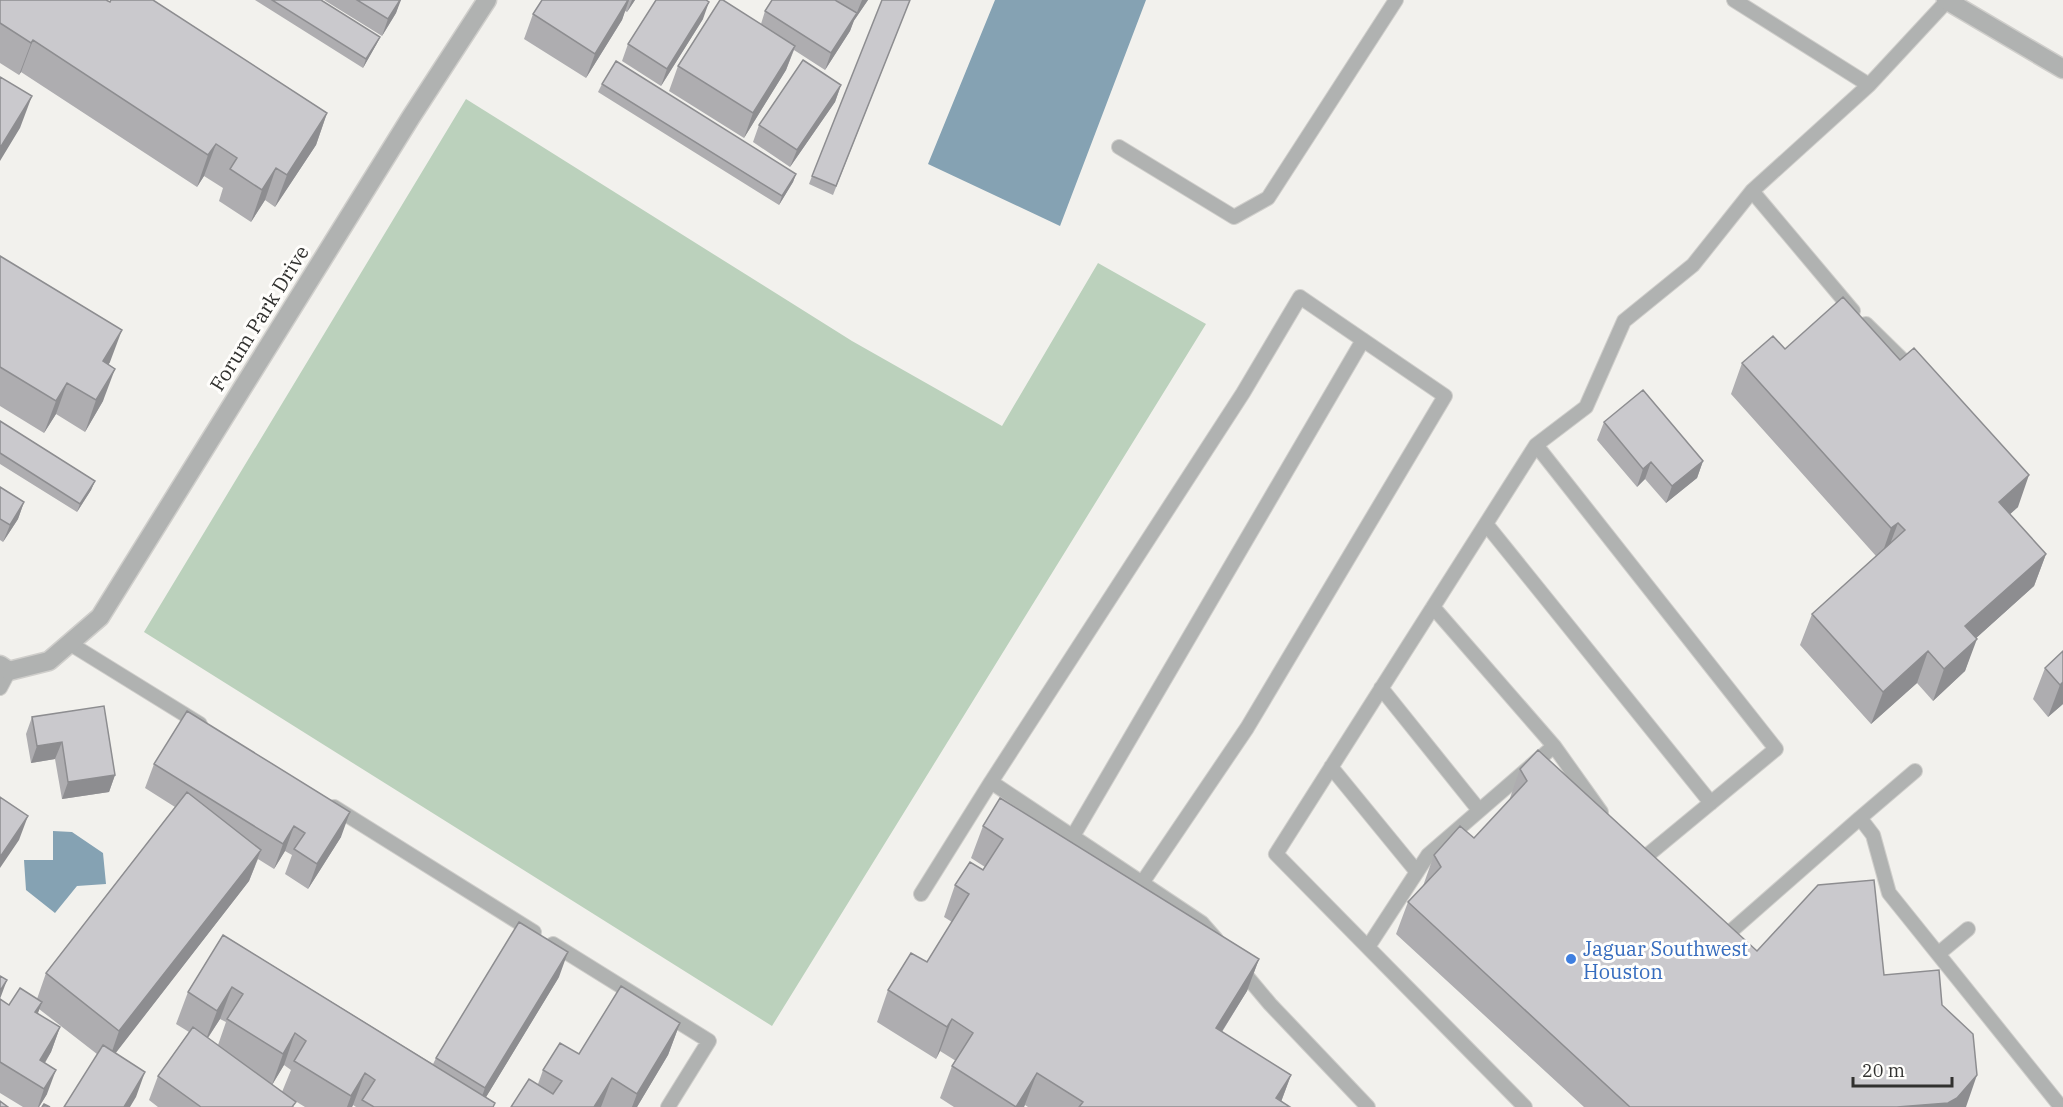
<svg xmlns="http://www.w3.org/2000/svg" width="2063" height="1107" font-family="'IBM Plex Serif',serif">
<rect width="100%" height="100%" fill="#f2f1ed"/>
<path fill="#bbd1bc" d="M 466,99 L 852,341 L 1002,426 L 1098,263 L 1206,324 L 772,1026 L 144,632 Z"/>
<path fill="#85a2b3" d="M 995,0 L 1146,0 L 1060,226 L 928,164 Z
M 53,831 L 72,832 L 103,853 L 106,884 L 77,886 L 55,913 L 26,890 L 24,860 L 53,860 Z"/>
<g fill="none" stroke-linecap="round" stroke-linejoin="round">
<g stroke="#cfcecb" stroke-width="16">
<path id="service" d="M 1734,0 L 1869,85
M 1119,147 L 1234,217 L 1268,198 L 1396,0
M 1752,191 L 1853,311
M 1866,324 L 1915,372
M 1536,445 L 1776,749 L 1638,863
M 1486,524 L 1711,803
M 1433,607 L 1554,746
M 69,643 L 200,724
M 0,688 L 9,671
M 1381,688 L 1479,810
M 1331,767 L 1417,872
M 1915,771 L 1860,818 L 1873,835 L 1889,893 L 2061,1107
M 991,782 L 1243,393 L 1300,297 L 1445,396 L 1247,728 L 1142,883
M 334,807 L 534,932
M 1073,836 L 1363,340
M 921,894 L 991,782 L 1202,923 L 1216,939
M 1721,940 L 1860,818
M 553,944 L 709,1041 L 668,1107
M 1368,947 L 1428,855 L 1554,746 L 1601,812
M 1938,954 L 1968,929
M 1239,967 L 1270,1004 L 1368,1107
M 1525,1107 L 1276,854 L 1536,445 L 1586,407 L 1624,321 L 1693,265 L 1752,191 L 1869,85 L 1947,1"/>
</g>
<g stroke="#cfcecb" stroke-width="21">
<path id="minor" d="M 1946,0 L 2063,69
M 0,665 L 9,671 L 49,661 L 100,617 L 411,117 L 487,0"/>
</g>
<use href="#service" stroke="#b0b2b1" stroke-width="14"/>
<use href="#minor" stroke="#b0b2b1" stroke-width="18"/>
</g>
<path fill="#aeadb0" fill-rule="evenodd" d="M 0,0 L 327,113 L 316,145 L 275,207 L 265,200 L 251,222 L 219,201 L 223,188 L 204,176 L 197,187 L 21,72 L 19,75 L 0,63 Z
M 255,0 L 321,0 L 380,37 L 376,45 L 363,68 Z
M 324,0 L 400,0 L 396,13 L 382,36 Z
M 542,0 L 635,0 L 627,12 L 625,11 L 622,20 L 586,78 L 524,39 L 533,14 Z
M 772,0 L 868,0 L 853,22 L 850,31 L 825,70 L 794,50 L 786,70 L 744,138 L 669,91 L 678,66 L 761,24 L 765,11 Z
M 910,0 L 833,195 L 809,184 L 812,176 Z
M 703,19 L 661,86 L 622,61 L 628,44 Z
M 602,84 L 796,174 L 793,182 L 779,205 L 598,92 Z
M 841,85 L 835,102 L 790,167 L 753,142 L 759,125 Z
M 0,256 L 110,362 L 108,365 L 103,401 L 85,432 L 56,414 L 44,433 L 0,406 Z
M 1785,349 L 2018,507 L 2010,514 L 2046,554 L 2034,586 L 1976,638 L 1965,671 L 1933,701 L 1917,683 L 1871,724 L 1800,645 L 1812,614 L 1876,556 L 1731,394 L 1742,363 Z
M 0,421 L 95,481 L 91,490 L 77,512 L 0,464 Z
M 1604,422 L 1703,461 L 1697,478 L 1666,503 L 1645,479 L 1637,487 L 1597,440 Z
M 0,487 L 24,502 L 18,519 L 3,542 L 0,540 Z
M 2063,651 L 2063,704 L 2048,717 L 2033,699 L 2045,668 Z
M 32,717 L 115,775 L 109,792 L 62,799 L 55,759 L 31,763 L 26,734 Z
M 154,764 L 341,837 L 308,889 L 285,874 L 292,855 L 285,851 L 274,869 L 258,859 L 249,881 L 115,1053 L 136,1097 L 97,1054 L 39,1009 L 37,1014 L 60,1027 L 51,1052 L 45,1063 L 47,1094 L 39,1107 L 23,1107 L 0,1093 L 0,999 L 9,1005 L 37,999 L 46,973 L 175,807 L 145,788 Z
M 1520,769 L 1757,951 L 1884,975 L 1942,1005 L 1966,1107 L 1584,1107 L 1396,934 L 1408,902 L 1423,886 L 1434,855 L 1474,838 L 1509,801 Z
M 983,826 L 1259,959 L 1247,991 L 1222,1032 L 1291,1075 L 1281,1102 L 1290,1107 L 1028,1107 L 1025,1105 L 1024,1107 L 954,1107 L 940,1098 L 952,1066 L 956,1061 L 940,1051 L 936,1059 L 877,1022 L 888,990 L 927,962 L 952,922 L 944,917 L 955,885 L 983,870 L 985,867 L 971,858 Z
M 223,935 L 433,1064 L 436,1058 L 559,977 L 486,1097 L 494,1107 L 356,1107 L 353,1105 L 352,1107 L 305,1107 L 287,1096 L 294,1107 L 158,1107 L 149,1100 L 158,1076 L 189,1032 L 176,1024 L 188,992 ZM 220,1019 L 226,1022 L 218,1045 L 208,1038 ZM 284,1065 L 291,1070 L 282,1092 L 272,1085 Z
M 680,1023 L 668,1055 L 637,1107 L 511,1107 L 538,1084 L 543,1070 L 579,1054 Z"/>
<path fill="#8d8d90" d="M 400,0 L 401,0 L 396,13 L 382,36 L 388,19 Z
M 628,0 L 629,0 L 622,20 L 586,78 L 595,54 Z
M 632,0 L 635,0 L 627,12 Z
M 862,0 L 868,0 L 853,22 Z
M 709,2 L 703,19 L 661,86 L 667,69 Z
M 857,13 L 850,31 L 825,70 L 831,53 Z
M 380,37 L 376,45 L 363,68 L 366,59 Z
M 33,40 L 21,72 L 19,75 L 31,43 Z
M 795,46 L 786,70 L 744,138 L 753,113 Z
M 841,85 L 835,102 L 790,167 L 797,150 Z
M 32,96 L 20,128 L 0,161 L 0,148 Z
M 327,113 L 316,145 L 275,207 L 287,175 Z
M 216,144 L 204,176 L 197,187 L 208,155 Z
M 276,168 L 265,200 L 251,222 L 262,190 Z
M 796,174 L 793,182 L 779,205 L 782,196 Z
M 122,330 L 110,362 L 91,393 L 103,361 Z
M 115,369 L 103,401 L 85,432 L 96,400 Z
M 67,383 L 56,414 L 44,433 L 56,401 Z
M 1703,461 L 1697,478 L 1666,503 L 1672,486 Z
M 1651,462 L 1645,479 L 1637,487 L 1643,469 Z
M 2029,475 L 2018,507 L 1988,534 L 1999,502 Z
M 95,481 L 91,490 L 77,512 L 80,504 Z
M 24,502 L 18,519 L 3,542 L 10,525 Z
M 1898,523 L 1886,555 L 1880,560 L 1891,528 Z
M 2046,554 L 2034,586 L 1954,658 L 1965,626 Z
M 1977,639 L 1965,671 L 1933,701 L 1944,669 Z
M 1928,651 L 1917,683 L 1871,724 L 1883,692 Z
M 2063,682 L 2063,704 L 2048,717 L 2060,685 Z
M 62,742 L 55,759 L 31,763 L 37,746 Z
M 115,775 L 109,792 L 62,799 L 68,782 Z
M 350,812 L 341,837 L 308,889 L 317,864 Z
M 28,816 L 19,840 L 0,868 L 0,857 Z
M 294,826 L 285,851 L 274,869 L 283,844 Z
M 261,850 L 249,881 L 108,1063 L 119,1031 Z
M 568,952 L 559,977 L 480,1107 L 478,1107 L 485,1088 Z
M 1259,959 L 1247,991 L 1204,1060 L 1216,1028 Z
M 7,980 L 0,999 L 0,991 Z
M 232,987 L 220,1019 L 205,1042 L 217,1011 Z
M 42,1002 L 33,1027 L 35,1012 Z
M 952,1019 L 940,1051 L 936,1059 L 947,1027 Z
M 680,1023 L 668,1055 L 637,1107 L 632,1107 L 637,1094 Z
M 60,1027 L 51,1052 L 33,1082 L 40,1060 Z
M 295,1033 L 284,1065 L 272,1085 L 283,1054 Z
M 56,1070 L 47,1094 L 39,1107 L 38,1107 L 44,1089 Z
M 145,1072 L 136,1097 L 130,1107 L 124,1107 Z
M 365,1073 L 353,1105 L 352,1107 L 347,1107 L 351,1096 Z
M 1037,1073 L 1024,1107 L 1016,1107 Z
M 1291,1075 L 1279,1107 L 1276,1098 Z
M 1977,1075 L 1966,1107 L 1897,1107 Z
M 612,1078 L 601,1107 L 594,1107 Z"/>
<path fill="#cac9cd" stroke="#8d8d90" stroke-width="1.5" d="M 0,0 L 106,0 L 110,2 L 111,0 L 153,0 L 327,113 L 287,175 L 276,168 L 262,190 L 230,169 L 237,158 L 216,144 L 208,155 L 33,40 L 31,43 L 0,23 Z
M 272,0 L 321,0 L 380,37 L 366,59 Z
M 357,0 L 400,0 L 388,19 Z
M 542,0 L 628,0 L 595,54 L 533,14 Z
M 656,0 L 706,0 L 709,2 L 667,69 L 628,44 Z
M 720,0 L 723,0 L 795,46 L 753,113 L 678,66 Z
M 772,0 L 835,0 L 857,13 L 831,53 L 765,11 Z
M 882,0 L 910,0 L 836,186 L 812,176 Z
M 803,60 L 841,85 L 797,150 L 759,125 Z
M 616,61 L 796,174 L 782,196 L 602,84 Z
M 0,77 L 32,96 L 0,148 Z
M 0,256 L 122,330 L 103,361 L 115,369 L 96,400 L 67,383 L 56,401 L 0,367 Z
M 1843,297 L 1900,360 L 1914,348 L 2029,475 L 1999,502 L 2046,554 L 1965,626 L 1977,639 L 1944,669 L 1928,651 L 1883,692 L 1812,614 L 1905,530 L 1898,523 L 1891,528 L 1742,363 L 1773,336 L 1785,349 Z
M 1643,390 L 1703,461 L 1672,486 L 1651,462 L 1643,469 L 1604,422 Z
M 0,421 L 95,481 L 80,504 L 0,453 Z
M 0,487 L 24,502 L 10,525 L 0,519 Z
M 2063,651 L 2063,682 L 2060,685 L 2045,668 Z
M 104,706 L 115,775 L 68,782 L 62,742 L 37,746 L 32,717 Z
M 187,711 L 350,812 L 317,864 L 294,849 L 305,833 L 294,826 L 283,844 L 154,764 Z
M 1538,750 L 1757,951 L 1818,885 L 1874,880 L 1884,975 L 1939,970 L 1942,1005 L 1973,1034 L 1977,1075 L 1957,1098 L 1948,1103 L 1897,1107 L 1630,1107 L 1408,902 L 1441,867 L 1434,855 L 1460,826 L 1474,838 L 1527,781 L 1520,769 Z
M 187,792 L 261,850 L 119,1031 L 46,973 Z
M 0,797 L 28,816 L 0,857 Z
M 1000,798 L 1259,959 L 1216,1028 L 1291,1075 L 1276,1098 L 1290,1107 L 1079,1107 L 1083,1102 L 1037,1073 L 1016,1107 L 952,1066 L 973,1033 L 952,1019 L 947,1027 L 888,990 L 911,953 L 927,962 L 969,894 L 955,885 L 970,862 L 983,870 L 1003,839 L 983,826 Z
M 519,922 L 568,952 L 485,1088 L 436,1058 Z
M 223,935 L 495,1103 L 493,1107 L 374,1107 L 362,1100 L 375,1080 L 365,1073 L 351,1096 L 294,1061 L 306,1041 L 295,1033 L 283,1054 L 227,1019 L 243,994 L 232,987 L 217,1011 L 188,992 Z
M 0,976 L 7,980 L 0,991 Z
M 621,986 L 680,1023 L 637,1094 L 612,1078 L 594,1107 L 511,1107 L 529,1079 L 553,1094 L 562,1081 L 543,1070 L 560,1043 L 579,1054 Z
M 20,988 L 42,1002 L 35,1012 L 60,1027 L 40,1060 L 56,1070 L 44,1089 L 0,1062 L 0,999 L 9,1005 Z
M 193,1027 L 296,1102 L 292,1107 L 201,1107 L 158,1076 Z
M 103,1045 L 145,1072 L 124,1107 L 64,1107 Z
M 0,1101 L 8,1107 L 0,1107 Z
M 44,1104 L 50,1107 L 42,1107 Z"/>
<circle fill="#3f7fe0" stroke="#fffefc" stroke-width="2" cx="1571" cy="959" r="6"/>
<g text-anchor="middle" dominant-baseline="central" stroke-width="6" stroke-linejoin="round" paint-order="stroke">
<g font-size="20" fill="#31312f" stroke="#fffefc">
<text transform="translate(259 318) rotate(-58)">Forum Park Drive</text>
</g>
<g font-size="20" fill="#366cbe" stroke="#fffefc" text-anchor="start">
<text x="1583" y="948">Jaguar Southwest<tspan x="1583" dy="23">Houston</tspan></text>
</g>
</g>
<path d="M1853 1077v9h99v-9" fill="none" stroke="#31312f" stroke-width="3"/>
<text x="1862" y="1077" font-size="18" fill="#31312f" stroke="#fffefc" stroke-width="4.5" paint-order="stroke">20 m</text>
</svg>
